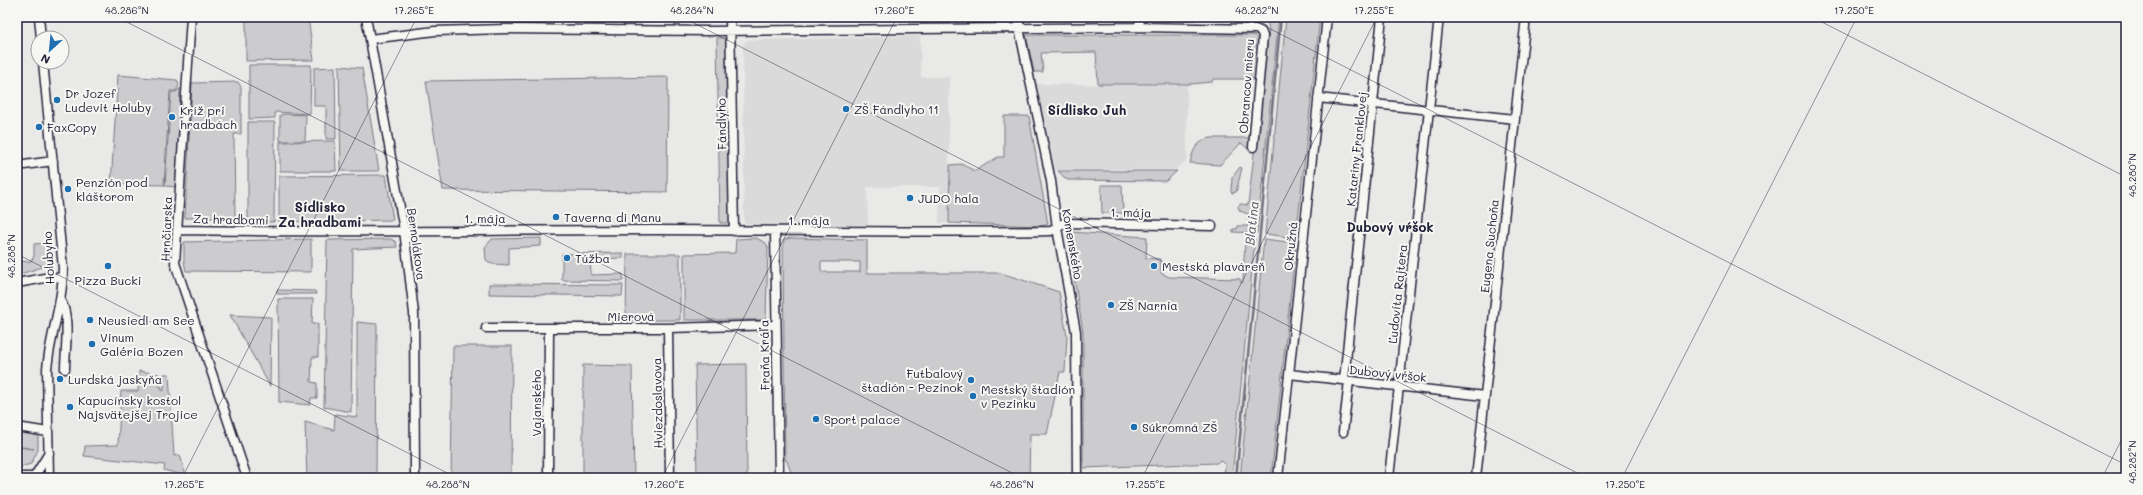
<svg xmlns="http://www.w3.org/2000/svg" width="2143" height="495" font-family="Mali,sans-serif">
<rect width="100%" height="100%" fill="#e9e9e7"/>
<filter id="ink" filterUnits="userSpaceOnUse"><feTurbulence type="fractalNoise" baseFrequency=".025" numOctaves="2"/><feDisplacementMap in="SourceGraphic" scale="8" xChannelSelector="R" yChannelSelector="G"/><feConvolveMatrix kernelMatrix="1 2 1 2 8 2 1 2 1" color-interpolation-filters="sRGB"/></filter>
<g filter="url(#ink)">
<path fill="#dadada" d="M 1050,17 L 1135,17 L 1130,21 L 1050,21 Z
M 920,36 L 921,77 L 949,77 L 949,223 L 939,223 L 940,187 L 867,187 L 868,226 L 744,224 L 743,44 L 748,40 Z
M 1035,84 L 1187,85 L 1187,160 L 1176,169 L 1052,170 Z"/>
<path fill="#ccccce" stroke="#777784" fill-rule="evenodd" d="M 246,17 L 308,17 L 314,60 L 246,61 Z
M 942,17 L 1013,17 L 1013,21 L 1006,24 L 942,25 Z
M 1146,17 L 1198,17 L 1195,20 L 1146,21 Z
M 1266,17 L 1279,17 L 1257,233 L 1233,232 L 1233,229 L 1237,229 L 1238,226 L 1248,226 L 1248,214 L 1240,211 L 1238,207 L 1240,204 L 1248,205 L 1269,29 Z
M 1286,17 L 1320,17 L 1296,238 L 1265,234 Z
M 1026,35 L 1254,35 L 1259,41 L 1256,79 L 1213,79 L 1212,82 L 1190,84 L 1098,84 L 1096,52 L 1041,53 L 1043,72 L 1034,72 Z
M 717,38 L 728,38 L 730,223 L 720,223 Z
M 249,65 L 311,65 L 310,114 L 275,112 L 275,118 L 249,119 Z
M 339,66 L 362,68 L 379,171 L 341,171 Z
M 335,67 L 336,139 L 326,139 L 326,106 L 314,106 L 314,68 Z
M 118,75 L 177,80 L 179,85 L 176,91 L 170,91 L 164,185 L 111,184 Z
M 668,77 L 667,192 L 443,190 L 426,81 Z
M 238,82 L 241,87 L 241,134 L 234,134 L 235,218 L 185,218 L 192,83 Z
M 180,88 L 177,187 L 165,186 L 171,92 L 176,92 Z
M 285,114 L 306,115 L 305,141 L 280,141 L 280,115 Z
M 1004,116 L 1029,116 L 1048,224 L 1042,226 L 949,223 L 950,165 L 961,164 L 975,171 L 998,157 L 1004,157 Z
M 248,122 L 275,122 L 274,222 L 252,222 L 248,219 Z
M 1210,138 L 1250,138 L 1248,149 L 1241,143 L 1220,165 L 1190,163 C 1193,150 1196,142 1210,138 Z
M 335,141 L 336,171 L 280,171 L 280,142 Z
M 1240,167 L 1242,168 L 1236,192 L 1233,193 L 1231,192 L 1232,178 Z
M 1058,171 L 1177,171 L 1166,181 L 1067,180 Z
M 386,175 L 393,220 L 279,222 L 279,176 Z
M 1101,185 L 1122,185 L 1123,213 L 1102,213 Z
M 1070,232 L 1147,237 L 1146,258 L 1161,259 L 1161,273 L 1169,277 L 1240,279 L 1241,283 L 1243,282 L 1245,239 L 1255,239 L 1232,478 L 1224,478 L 1225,465 L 1220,460 L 1217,463 L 1083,468 L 1083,332 L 1070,253 Z
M 541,238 L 541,246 L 509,248 L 509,265 L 492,264 L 486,260 L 485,247 L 492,239 Z
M 756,238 L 766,243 L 768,248 L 766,317 L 763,320 L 684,320 L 684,254 L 735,253 L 736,239 Z
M 790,238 L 867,240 L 867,273 L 1001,273 L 1059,292 L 1067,336 L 1065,372 L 1060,372 L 1047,434 L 1030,434 L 1029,478 L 793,478 L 787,461 L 785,460 L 783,245 L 784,240 ZM 821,262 L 860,262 L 860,272 L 821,272 Z
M 311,239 L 311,272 L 186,271 L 184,261 L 184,242 Z
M 391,239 L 396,242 L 397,247 L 353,249 L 351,412 L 324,407 L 327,240 Z
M 1264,239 L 1296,243 L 1271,478 L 1240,478 Z
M 49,243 L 52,264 L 17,275 L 17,262 L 31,261 L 34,256 L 34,244 Z
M 623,253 L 623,258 L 590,259 L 591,275 L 623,274 L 623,281 L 562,280 L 562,254 Z
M 627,254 L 680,254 L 680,320 L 626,320 Z
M 489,284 L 623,285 L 622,296 L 489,294 Z
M 277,290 L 315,291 L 316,294 L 277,294 Z
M 278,299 L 313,299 L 312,324 L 318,324 L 318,357 L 312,357 L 311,382 L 317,383 L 317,398 L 311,398 L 310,405 L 279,402 Z
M 230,315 L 271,317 L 270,386 Z
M 357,322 L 377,324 L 376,478 L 307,478 L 305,422 L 334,430 L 335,414 L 357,417 Z
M 453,346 L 512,346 L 511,478 L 451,478 Z
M 746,364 L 747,478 L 697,478 L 695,365 Z
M 583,365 L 632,366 L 634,478 L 583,478 Z
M 139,371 L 159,374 L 160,387 L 162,387 L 162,391 L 164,391 L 164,374 L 169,374 L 174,456 L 180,455 L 186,476 L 164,470 L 165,465 L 84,456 L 85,446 L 118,445 L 121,391 L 138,391 Z
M 17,429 L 38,432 L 38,450 L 31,464 L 17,468 L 17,447 L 34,449 L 17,446 Z"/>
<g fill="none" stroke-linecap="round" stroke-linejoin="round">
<path stroke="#71717f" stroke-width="2.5" d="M 1236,478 L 1281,17"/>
<g stroke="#22223b" stroke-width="11">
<path id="minor" d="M 39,17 L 41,38
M 191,17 L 175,263 L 247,478
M 366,17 L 404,230 L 414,313 L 415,478
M 730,17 L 734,231
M 1019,17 L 1019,28 L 1051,181 L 1057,228 L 1076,332 L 1077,478
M 1139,27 L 1140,17
M 370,39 L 435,31 L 506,29 L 708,31 L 1139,27 L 1256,29 L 1261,31 L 1263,36 L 1253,147
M 43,62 L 63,268 C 63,303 50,335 47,369 L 49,478
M 1318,98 L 1515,119
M 17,166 L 53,161
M 177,230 C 337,233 496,230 656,230 C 788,230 919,233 1051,231 L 1062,224 L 1069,223 L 1212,226
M 775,231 L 779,478
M 17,283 L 50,277 L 63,278
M 60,300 C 71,314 65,351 65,369
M 486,328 L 668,328 L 775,325
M 668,328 L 670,478
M 1289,374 L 1485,396
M 1344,380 L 1382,17
M 17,427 L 48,432
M 1343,432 L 1349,381
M 36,474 L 49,453
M 17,477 L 32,477
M 548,478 L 549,329
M 1278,478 L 1327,17
M 1389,478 L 1439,17
M 1476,478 L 1526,17"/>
</g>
<use href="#minor" stroke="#f6f6f2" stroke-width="8"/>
</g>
</g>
<path fill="none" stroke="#22223b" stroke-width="1" stroke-opacity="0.45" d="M 117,17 L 1022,478M 682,17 L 1587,478M 1247,17 L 2126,465M 1812,17 L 2126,177M 17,254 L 457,478M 182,478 L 417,17M 662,478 L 897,17M 1142,478 L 1377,17M 1622,478 L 1857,17M 2102,478 L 2126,431"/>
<g fill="#1f6fb2" stroke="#f6f6f2" stroke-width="1.5">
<circle cx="57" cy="100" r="4"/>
<circle cx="846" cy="109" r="4"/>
<circle cx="172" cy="117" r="4"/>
<circle cx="39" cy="127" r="4"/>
<circle cx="68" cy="189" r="4"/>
<circle cx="910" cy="198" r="4"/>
<circle cx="556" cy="217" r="4"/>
<circle cx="567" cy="258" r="4"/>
<circle cx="108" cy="266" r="4"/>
<circle cx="1154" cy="266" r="4"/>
<circle cx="1111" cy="305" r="4"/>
<circle cx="90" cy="320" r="4"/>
<circle cx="92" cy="344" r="4"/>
<circle cx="60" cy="379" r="4"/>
<circle cx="971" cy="380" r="4"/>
<circle cx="973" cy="396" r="4"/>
<circle cx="70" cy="407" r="4"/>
<circle cx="816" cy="419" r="4"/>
<circle cx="1134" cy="427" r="4"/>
</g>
<g text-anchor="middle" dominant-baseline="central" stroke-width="4" stroke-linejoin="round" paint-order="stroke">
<g font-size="12" fill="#22223b" stroke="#f6f6f2">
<text transform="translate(1246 86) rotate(-86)">Obrancov mieru</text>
<text transform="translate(721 124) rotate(-91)">Fándlyho</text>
<text transform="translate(1356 149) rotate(-84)">Kataríny Franklovej</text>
<text transform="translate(1131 212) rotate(1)">1. mája</text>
<text x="485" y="218">1. mája</text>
<text transform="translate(231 219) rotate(1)">Za hradbami</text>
<text x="809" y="220">1. mája</text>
<text transform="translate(166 229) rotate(-88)">Hrnčiarska</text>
<text transform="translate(417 244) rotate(82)">Bernolákova</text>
<text transform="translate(1073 244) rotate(80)">Komenského</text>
<text transform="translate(1290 246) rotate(-84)">Okružná</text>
<text transform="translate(1489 246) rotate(-84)">Eugena Suchoňa</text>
<text transform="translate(48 258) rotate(-93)">Holubyho</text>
<text transform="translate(1397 294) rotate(-84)">Ľudovíta Rajtera</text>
<text x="631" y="316">Mierová</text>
<text transform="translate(764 355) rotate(-91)">Fraňa Kráľa</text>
<text transform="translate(1388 373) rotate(6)">Dubový vŕšok</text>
<text transform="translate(536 403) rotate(-90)">Vajanského</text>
<text transform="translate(657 403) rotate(-91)">Hviezdoslavova</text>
</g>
<g font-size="12" fill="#22223b" stroke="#f6f6f2" text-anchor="start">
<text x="65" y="93">Dr Jozef<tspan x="65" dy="14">Ludevit Holuby</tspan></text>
<text x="854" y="109">ZŠ Fándlyho 11</text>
<text x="180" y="110">Kríž pri<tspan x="180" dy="14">hradbách</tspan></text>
<text x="47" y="127">FaxCopy</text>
<text x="76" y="182">Penzión pod<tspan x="76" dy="14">kláštorom</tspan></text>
<text x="918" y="198">JUDO hala</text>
<text x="564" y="217">Taverna di Manu</text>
<text x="575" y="258">Túžba</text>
<text x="1162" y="266">Mestská plaváreň</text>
<text x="108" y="280" text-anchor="middle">Pizza Bucki</text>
<text x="1119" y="305">ZŠ Narnia</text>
<text x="98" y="320">Neusiedl am See</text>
<text x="100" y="337">Vinum<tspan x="100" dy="14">Galéria Bozen</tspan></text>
<text x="963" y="373" text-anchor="end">Futbalový<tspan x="963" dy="14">štadión - Pezinok</tspan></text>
<text x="68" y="379">Lurdská jaskyňa</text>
<text x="981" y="389">Mestský štadión<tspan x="981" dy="14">v Pezinku</tspan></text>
<text x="78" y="400">Kapucínsky kostol<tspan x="78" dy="14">Najsvätejšej Trojice</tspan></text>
<text x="824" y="419">Sport palace</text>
<text x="1142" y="427">Súkromná ZŠ</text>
</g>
<g font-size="13" font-weight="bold" fill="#22223b" stroke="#f6f6f2">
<text x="1087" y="109">Sídlisko Juh</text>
<text x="320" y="206">Sídlisko<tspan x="320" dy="15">Za hradbami</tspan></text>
<text x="1390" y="226">Dubový vŕšok</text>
</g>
<g font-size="13" font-style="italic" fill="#565668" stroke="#f6f6f2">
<text transform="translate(1251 223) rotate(-84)">Blatina</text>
</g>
</g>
<rect width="2143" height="495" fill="none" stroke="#f6f6f2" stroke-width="44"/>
<g transform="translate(50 50) rotate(207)"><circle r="19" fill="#f6f6f2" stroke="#a1a1a9"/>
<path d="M0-3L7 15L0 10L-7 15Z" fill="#1f6fb2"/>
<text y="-6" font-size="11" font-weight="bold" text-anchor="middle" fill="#22223b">N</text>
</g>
<rect x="22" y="22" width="2099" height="451" fill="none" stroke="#22223b" stroke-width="1.5"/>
<g font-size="10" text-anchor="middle" fill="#22223b">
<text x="127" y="14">48.286°N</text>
<text x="414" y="14">17.265°E</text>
<text x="692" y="14">48.284°N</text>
<text x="894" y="14">17.260°E</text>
<text x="1257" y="14">48.282°N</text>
<text x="1374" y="14">17.255°E</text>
<text x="1854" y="14">17.250°E</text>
<text transform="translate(2132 175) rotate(-90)" y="4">48.280°N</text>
<text transform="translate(11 256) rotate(-90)" y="4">48.288°N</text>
<text transform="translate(2132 462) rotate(-90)" y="4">48.282°N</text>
<text x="184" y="488">17.265°E</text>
<text x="448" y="488">48.288°N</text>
<text x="664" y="488">17.260°E</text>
<text x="1012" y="488">48.286°N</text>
<text x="1145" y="488">17.255°E</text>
<text x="1625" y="488">17.250°E</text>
</g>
</svg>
